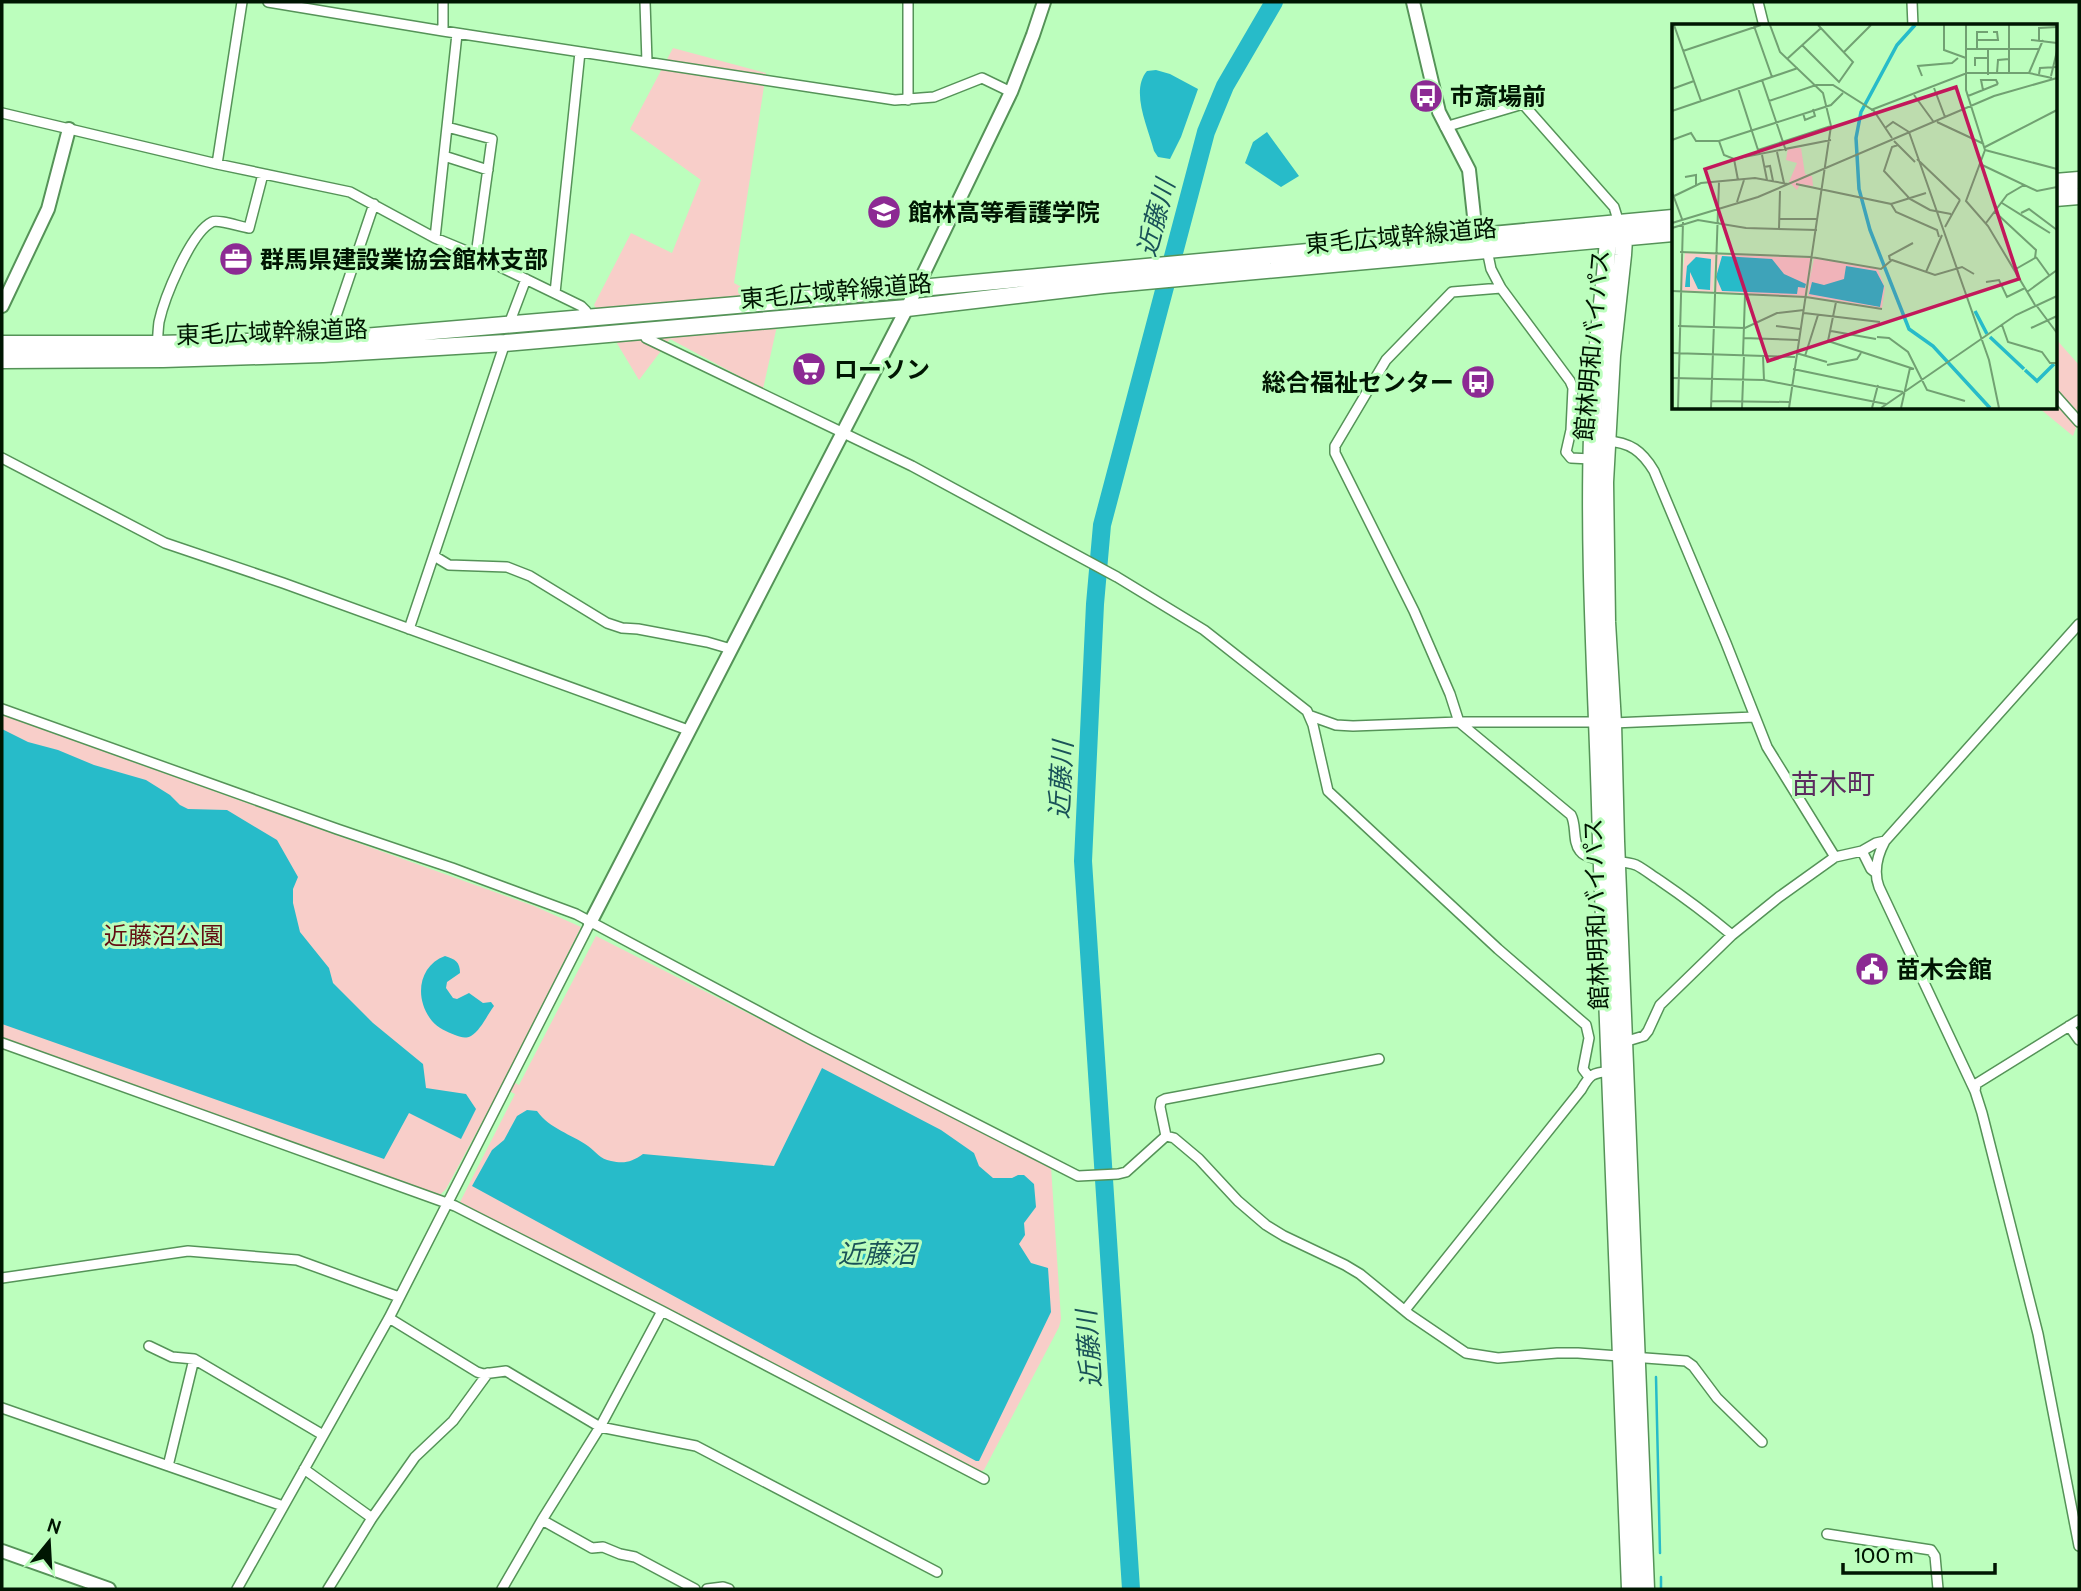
<svg xmlns="http://www.w3.org/2000/svg" width="2081" height="1591" font-family="Cabin,'Noto Sans JP',sans-serif">
<rect width="100%" height="100%" fill="#bcfebd"/>
<path fill="#f8cec9" d="M 673,48 L 766,73 L 734,283 L 781,308 L 763,389 L 670,339 L 639,380 L 594,305 L 631,233 L 672,253 L 701,180 L 630,129 Z
M 2055,338 L 2079,365 L 2079,419 L 2073,436 L 2039,408 L 2055,408 Z
M 2,715 L 534,906 L 581,927 L 506,1078 L 519,1085 L 596,936 L 1051,1167 L 1061,1319 L 1059,1327 L 984,1470 L 978,1472 L 663,1311 L 460,1202 L 515,1094 L 501,1087 L 446,1189 L 440,1195 L 2,1040 Z"/>
<path fill="#27bbc9" d="M 1156,70 L 1170,74 L 1198,89 L 1181,137 L 1170,159 L 1158,157 L 1154,151 C 1148,127 1130,91 1147,71 Z
M 1267,132 L 1299,176 L 1281,187 L 1245,163 L 1253,142 Z
M 2,729 L 28,742 L 58,750 L 94,765 L 146,780 L 170,795 L 180,805 L 188,809 L 227,810 L 277,840 L 298,877 L 293,889 L 293,903 L 300,932 L 329,968 L 333,983 L 373,1023 L 423,1064 L 426,1088 L 466,1094 L 476,1109 L 461,1139 L 409,1113 L 384,1159 L 2,1024 Z
M 445,956 C 455,959 460,962 460,973 L 447,982 L 446,988 L 453,998 L 457,999 L 469,993 L 483,1003 L 491,1002 L 494,1006 C 487,1015 481,1030 471,1036 C 465,1039 461,1037 455,1035 C 447,1032 438,1028 432,1021 C 414,999 418,966 445,956 Z
M 822,1068 L 941,1130 L 974,1153 L 979,1166 L 993,1178 L 1012,1178 L 1018,1175 L 1024,1175 L 1034,1184 L 1036,1207 L 1024,1223 L 1025,1235 L 1019,1244 L 1031,1263 L 1048,1268 L 1051,1312 L 979,1461 L 976,1461 L 472,1186 L 492,1150 L 504,1140 L 517,1116 L 527,1110 L 537,1111 C 550,1129 571,1134 588,1146 C 596,1152 600,1159 611,1161 C 624,1164 632,1162 643,1154 L 774,1166 Z"/>
<g fill="none" stroke-linecap="round" stroke-linejoin="round">
<path stroke="#27bbc9" stroke-width="2.5" d="M 1656,1377 L 1660,1553
M 1661,1577 L 1661,1589"/>
<path stroke="#27bbc9" stroke-width="18" d="M 1131,1589 L 1083,861 L 1095,604 L 1102,525 L 1206,132 L 1225,86 L 1274,2"/>
<g stroke="#559358" stroke-width="12">
<path id="street" d="M 268,2 L 443,31 L 895,100 L 934,97 L 982,78 L 1011,92
M 645,2 L 647,62
M 908,2 L 908,100
M 1758,2 L 1764,26
M 1912,2 L 1913,26
M 443,31 L 443,2
M 2,113 L 217,164 L 350,192 L 435,238 L 476,255 L 581,306 L 586,311 L 589,318
M 447,127 L 492,139 L 476,255
M 1445,127 L 1523,104 L 1614,207 L 1619,223
M 444,156 L 488,170
M 217,164 L 242,2
M 435,238 L 457,34
M 1487,250 L 1491,269 L 1501,288 L 1570,381 L 1573,388 L 1571,430 L 1566,452 L 1571,458 L 1591,459
M 1501,288 L 1452,292 L 1386,360 L 1335,446 L 1335,453 L 1414,611 L 1450,694 L 1459,722 L 1571,815 C 1577,826 1572,841 1580,851 C 1589,863 1622,859 1636,865 C 1644,869 1651,875 1659,880 C 1684,897 1708,915 1732,935
M 555,293 L 580,52
M 509,324 L 526,279
M 642,330 L 646,338 L 912,466 L 1117,577 L 1204,630 L 1307,711 L 1313,725 L 1328,791 L 1498,949 L 1586,1025 L 1589,1038 L 1583,1069 L 1589,1077
M 328,340 L 374,204
M 157,344 C 158,337 158,329 159,322 C 164,299 190,233 212,222 C 218,219 241,227 249,228 L 263,174
M 2055,395 L 2079,422
M 1606,441 C 1630,442 1642,451 1654,471 L 1726,643 L 1767,747 L 1835,857
M 2,458 L 165,543 L 283,583 L 688,730
M 434,556 L 449,565 L 507,567 L 530,576 L 607,623 L 622,628 L 638,629 L 707,642 L 731,649
M 2079,624 L 1885,841 C 1877,856 1873,871 1879,887 L 1975,1091 L 1982,1113 L 2038,1334 L 2079,1546
M 409,629 L 505,343
M 2,709 L 337,829 L 452,868 L 576,914 L 810,1039 L 1078,1176 L 1118,1174 L 1126,1172 L 1166,1136 L 1174,1138 L 1199,1159 L 1238,1201 L 1266,1225 L 1284,1236 L 1345,1265 L 1360,1274 L 1410,1315 L 1466,1353 L 1498,1358 L 1557,1353 L 1578,1353 L 1686,1361 L 1693,1366 L 1717,1398 L 1762,1442
M 1311,716 L 1336,725 L 1353,726 L 1459,722 L 1599,722
M 1613,723 L 1754,717
M 1862,851 L 1871,869 L 1876,873
M 2069,1026 L 2079,1040
M 1624,1042 L 1644,1036 L 1648,1031 L 1660,1005 L 1732,935 L 1779,897 L 1835,857 L 1862,851 L 1876,843 L 1885,841
M 2,1043 L 455,1206 L 662,1311 L 984,1479
M 1975,1091 L 1976,1084 L 2079,1020
M 1166,1136 L 1160,1107 L 1161,1101 L 1165,1099 L 1379,1059
M 2,1278 L 188,1251 L 297,1260 L 399,1297
M 1405,1310 L 1581,1090 C 1590,1074 1592,1073 1611,1071
M 389,1318 L 477,1372 L 483,1374 L 506,1371 L 600,1427 L 696,1446 L 937,1572
M 149,1346 L 172,1357 L 194,1359 L 323,1435
M 2,1408 L 283,1506
M 168,1466 L 194,1359
M 304,1469 L 372,1518
M 542,1520 L 592,1548 L 603,1547 L 620,1554 L 635,1557 L 695,1589
M 1827,1534 L 1931,1550 L 1935,1556 L 1938,1589
M 237,1589 L 389,1318 L 590,923
M 328,1589 L 372,1518 L 415,1457 L 453,1421 L 488,1373
M 502,1589 L 542,1520 L 600,1427 L 662,1311
M 707,1589 L 723,1587 L 729,1589"/>
</g>
<g stroke="#559358" stroke-width="16">
<path id="secondary" d="M 1413,2 L 1439,112 L 1469,170 L 1476,235
M 2,306 L 48,209 L 69,129
M 590,923 L 907,308 L 1011,92 L 1033,35 L 1044,2
M 2,1551 L 109,1589"/>
</g>
<g stroke="#559358" stroke-width="19">
<path id="highway" d="M 2055,182 L 2079,180
M 2055,198 L 2079,196
M 1621,228 L 1624,239 L 1623,255 L 1612,356 L 1605,482 L 1607,622 L 1613,723 L 1616,841 L 1646,1589
M 1613,231 L 1608,240 C 1603,305 1593,370 1592,436 C 1588,571 1598,706 1601,841 L 1630,1589
M 2,344 L 157,344 L 328,340 L 737,305 L 1673,218
M 2,360 L 163,359 L 323,354 L 505,343 L 907,308 L 1103,285 L 1673,233"/>
</g>
<use href="#street" stroke="#fff" stroke-width="9"/>
<use href="#secondary" stroke="#fff" stroke-width="12"/>
<use href="#highway" stroke="#fff" stroke-width="16"/>
</g>
<defs>
<g id="bus-disc" transform="scale(1.75)"><circle r="9.5" fill="#8c2a93" stroke="#bcfebd"/><path d="M-5-6H5V4H4V6H2V4H-2V6H-4V4H-5ZM-3.5-4V0h7V-4ZM-3.5 1.2v1.5H-2V1.2ZM2 1.2v1.5H3.5V1.2Z" fill="#fff"/></g>
<g id="school-disc" transform="scale(1.75)"><circle r="9.5" fill="#8c2a93" stroke="#bcfebd"/><path d="M0-5L7-2L0 1L-7-2ZM-4 1L0 2.5L4 1V4Q0 6-4 4Z" fill="#fff"/></g>
<g id="office-disc" transform="scale(1.75)"><circle r="9.5" fill="#8c2a93" stroke="#bcfebd"/><path d="M-6-3h4V-5.5h4V-3h4V5H-6ZM-1-4.5V-3h2v-1.5ZM-6 0V1H6V0Z" fill="#fff"/></g>
<g id="supermarket-disc" transform="scale(1.75)"><circle r="9.5" fill="#8c2a93" stroke="#bcfebd"/><path d="M-6-5.5h2.5l.6 2H6L4.5 2H-2.5L-4.4-4H-6ZM-1.5 3.2a1.3 1.3 0 1 0 .1 0ZM3 3.2a1.3 1.3 0 1 0 .1 0Z" fill="#fff"/></g>
<g id="civic-disc" transform="scale(1.75)"><circle r="9.5" fill="#8c2a93" stroke="#bcfebd"/><path d="M-.6-6.5H3V-4.5H.6V-3L4-1V1h2V6H-6V1h2V-1L-.6-3ZM-1.2 2.5V6h2.4V2.5Z" fill="#fff"/></g>
</defs>
<g fill-rule="evenodd">
<use href="#bus-disc" x="1426" y="96"/>
<use href="#school-disc" x="884" y="212"/>
<use href="#office-disc" x="236" y="259"/>
<use href="#supermarket-disc" x="809" y="369"/>
<use href="#bus-disc" x="1478" y="382"/>
<use href="#civic-disc" x="1872" y="969"/>
</g>
<g text-anchor="middle" dominant-baseline="central" stroke-width="6" stroke-linejoin="round" paint-order="stroke">
<g font-size="24" font-weight="bold" fill="#001602" stroke="#bcfebd" text-anchor="start">
<text x="1450" y="96">市斎場前</text>
<text x="908" y="212">館林高等看護学院</text>
<text x="260" y="259">群馬県建設業協会館林支部</text>
<text x="834" y="369">ローソン</text>
<text x="1454" y="382" text-anchor="end">総合福祉センター</text>
<text x="1896" y="969">苗木会館</text>
</g>
<g font-size="24" fill="#001602" stroke="#bcfebd">
<text transform="translate(1401 236) rotate(-5)">東毛広域幹線道路</text>
<text transform="translate(836 291) rotate(-5)">東毛広域幹線道路</text>
<text transform="translate(272 332) rotate(-2)">東毛広域幹線道路</text>
<text transform="translate(1592 345) rotate(-85)">館林明和バイパス</text>
<text transform="translate(1596 914) rotate(-92)">館林明和バイパス</text>
</g>
<g font-size="24" fill="#630e12" stroke="#bcfebd">
<text x="164" y="935">近藤沼公園</text>
</g>
<g font-size="26" font-style="italic" fill="#195258" stroke="#bcfebd">
<text transform="translate(1156 218) rotate(-75)">近藤川</text>
<text transform="translate(1061 780) rotate(-87)">近藤川</text>
<text x="877" y="1254">近藤沼</text>
<text transform="translate(1089 1349) rotate(-94)">近藤川</text>
</g>
<g font-size="28" fill="#5c2c5f" stroke="#bcfebd">
<text x="1833" y="784">苗木町</text>
</g>
</g>
<g transform="translate(1672 24)">
<rect width="385" height="385" fill="#bcfebd"/>
<path d="M 116,124 L 129,124 L 133,150 L 140,152 L 141,162 L 128,160 L 125,166 L 117,158 L 125,139 L 114,136 ZM 13,229 L 140,234 L 138,255 L 142,234 L 206,245 L 213,264 L 210,284 L 136,272 L 137,257 L 133,272 L 43,269 L 43,232 L 41,269 L 8,268 Z" fill="#f8cec9"/>
<path d="M 50,232 L 100,235 L 112,250 L 134,260 L 133,264 L 126,263 L 125,270 L 50,267 L 44,253 ZM 24,233 L 39,235 L 38,266 L 26,265 L 18,248 L 18,263 L 13,263 L 15,242 ZM 174,242 L 204,247 L 212,262 L 208,283 L 137,270 L 140,258 L 152,261 L 172,255 Z" fill="#27bbc9"/>
<path fill="none" stroke="#27bbc9" stroke-width="3.5" d="M 243,1 L 225,21 L 189,88 L 184,114 L 187,165 L 198,206 L 237,305 L 261,322 L 318,384M 303,287 L 315,310M 318,313 L 352,345M 353,346 L 365,357 L 382,340"/>
<path fill="none" stroke="#71a172" stroke-width="2" d="M 2,1 L 29,77M 98,1 L 108,28 L 151,69 L 159,102 L 117,384M 272,1 L 272,26 L 294,34M 294,1 L 294,66 L 313,126 L 294,177 L 316,202 L 363,281M 82,2 L 100,53M 305,16 L 326,16 L 325,8 L 321,8M 359,16 L 385,19M 367,16 L 367,4 L 385,3M 130,21 L 167,58 L 181,38 L 146,1M 295,25 L 368,25M 305,25 L 305,8 L 316,8M 316,25 L 316,51M 11,27 L 89,1M 172,28 L 199,1M 115,35 L 149,4M 303,42 L 303,34 L 316,34M 337,48 L 337,1M 325,49 L 326,36 L 337,35M 357,49 L 371,16M 367,50 L 368,44 L 385,43M 250,52 L 246,42 L 280,39 L 286,34M 379,52 L 385,27M 90,56 L 114,127M 66,64 L 86,126M 262,64 L 273,93M 0,65 L 22,57M 311,66 L 309,56 L 324,56 L 326,60M 242,71 L 261,97M 296,72 L 326,60M 97,77 L 144,61 L 161,61 L 202,87 L 220,114M 199,86 L 295,49 L 357,49 L 380,54M 0,87 L 126,44M 131,89 L 133,96 L 143,92 L 141,85M 265,98 L 312,120M 213,104 L 221,98 L 237,108M 237,108 L 317,336 L 327,384M 0,116 L 19,109 L 24,117 L 47,117 L 159,81 L 171,69M 47,117 L 52,131 L 62,135 L 159,116M 222,117 L 243,138M 226,121 L 220,123 L 212,147 L 238,175 L 258,186 L 279,190M 313,123 L 385,86M 86,126 L 159,102M 313,126 L 385,145M 105,128 L 112,159M 90,131 L 95,156M 62,135 L 66,156M 245,135 L 288,176M 308,140 L 365,167 L 385,163M 92,143 L 98,142 L 101,157M 13,153 L 24,151 L 24,162M 124,160 L 219,180 L 224,188 L 265,206 L 267,213M 0,168 L 10,195M 0,173 L 29,159 L 83,154 L 116,160M 65,178 L 72,156M 330,179 L 378,209M 219,180 L 254,169M 323,188 L 364,226 L 363,234 L 342,246M 349,189 L 357,185 L 385,206M 107,195 L 146,195M 0,199 L 86,173 L 322,72 L 385,54M 314,199 L 335,171 L 352,161M 273,203 L 288,176M 0,204 L 26,196 L 74,204 L 145,206M 107,205 L 108,167M 8,228 L 139,233 L 209,245 L 220,236 L 263,251 L 290,243 L 302,250M 364,233 L 377,251M 218,236 L 217,232 L 241,219M 254,248 L 270,211M 314,258 L 327,256 L 335,273 L 353,264M 0,267 L 134,273 L 210,285M 355,268 L 385,246M 164,278 L 156,317 L 242,345M 364,281 L 385,309M 132,289 L 208,298M 330,301 L 336,318 L 370,328 L 378,339 L 385,339M 6,302 L 73,304 L 105,289 L 132,286M 104,302 L 128,305M 359,304 L 385,292M 159,307 L 204,315M 205,313 L 217,314 L 236,328 L 255,366 L 293,377M 71,314 L 126,316M 0,329 L 123,333M 124,329 L 155,338M 71,331 L 73,271M 91,332 L 92,356M 133,332 L 146,291M 155,341 L 185,335 L 189,329M 121,345 L 231,368M 0,354 L 92,356 L 214,380M 39,377 L 117,378M 6,384 L 11,198M 39,384 L 47,158M 70,384 L 72,331M 200,384 L 206,361M 209,384 L 344,291 L 385,272M 229,384 L 238,344"/>
<path fill="#c2185b" fill-opacity="0.15" stroke="#c2185b" stroke-width="3.5" d="M 284,63 L 347,255 L 96,337 L 33,145 Z"/>
<rect width="385" height="385" fill="none" stroke="#001602" stroke-width="3.5"/>
</g>
<rect width="2081" height="1591" fill="none" stroke="#001602" stroke-width="7"/>
<g transform="translate(49 1542) rotate(18)" stroke="#bcfebd" stroke-width="5" paint-order="stroke">
<path d="M0-5L12 26L0 18L-12 26Z" fill="#001602"/>
<text y="-10" font-size="19" font-weight="bold" text-anchor="middle" fill="#001602">N</text>
</g>
<path d="M1843 1563v10h152v-10" fill="none" stroke="#001602" stroke-width="3.5"/>
<text x="1854" y="1563" font-size="21" fill="#001602" stroke="#bcfebd" stroke-width="5" paint-order="stroke">100 m</text>
</svg>
